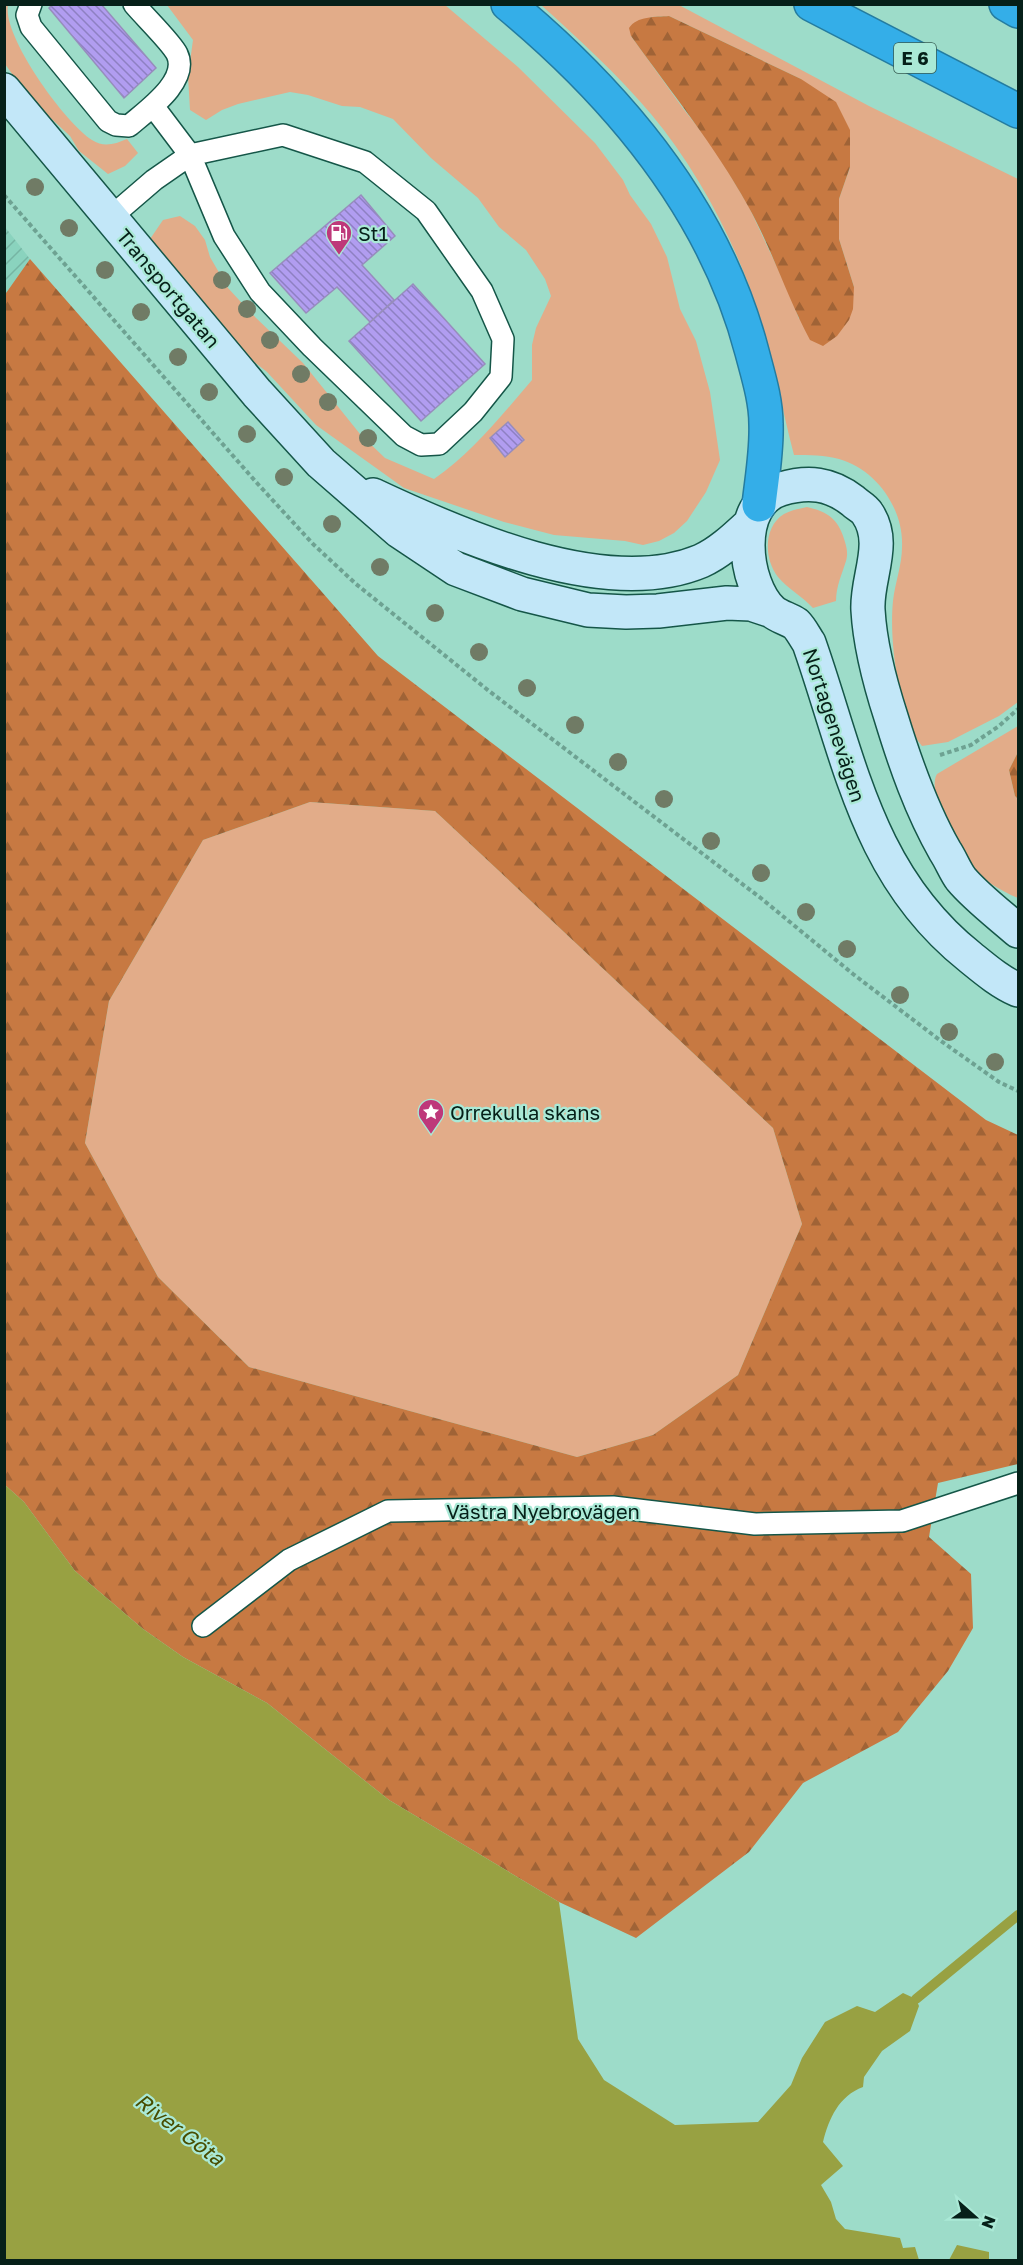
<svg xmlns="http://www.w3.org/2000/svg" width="1023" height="2265" font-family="'Golos Text',sans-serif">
<defs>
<pattern id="industrial-furrows" width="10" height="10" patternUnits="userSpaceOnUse" patternTransform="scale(1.5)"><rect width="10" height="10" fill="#8ad3be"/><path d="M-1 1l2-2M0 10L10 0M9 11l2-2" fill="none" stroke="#76b5a3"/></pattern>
<pattern id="forest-firs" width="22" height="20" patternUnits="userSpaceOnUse" patternTransform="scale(1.5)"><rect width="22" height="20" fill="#c77942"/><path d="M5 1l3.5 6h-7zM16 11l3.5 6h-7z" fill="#a06336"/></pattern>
<pattern id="building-back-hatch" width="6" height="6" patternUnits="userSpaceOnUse" patternTransform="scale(1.5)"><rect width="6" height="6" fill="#b19df0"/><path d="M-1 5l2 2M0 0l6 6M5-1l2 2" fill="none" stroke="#8e80c2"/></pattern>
</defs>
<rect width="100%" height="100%" fill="#9ddcc9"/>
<path fill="url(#industrial-furrows)" d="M 5,227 L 30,259 L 5,296 Z"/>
<path fill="#e2ac89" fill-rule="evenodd" d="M 4,5 L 8,5 C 2,36 65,123 92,140 C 104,148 115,144 127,139 L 138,153 L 125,166 L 108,174 L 79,151 L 70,136 L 30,99 L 5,64 Z
M 167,5 L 445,5 L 518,67 L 595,143 L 623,180 L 630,195 L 651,224 L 667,257 L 680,309 L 696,341 L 710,392 L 720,460 L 706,492 L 687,521 L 674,533 L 659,541 L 643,545 L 625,541 L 554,535 L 504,522 L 404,488 L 316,425 L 267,372 L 253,361 L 148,242 L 163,220 L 180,216 L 195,226 L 205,240 L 210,257 L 228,288 L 252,314 L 303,363 L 360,434 L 385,458 L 434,479 C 472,453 502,415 532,380 L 532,345 L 536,328 L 551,296 L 545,279 L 526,250 L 499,227 L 478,198 L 431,158 L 393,119 L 360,107 L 342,106 L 308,95 L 290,92 L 238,104 L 222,110 L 206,120 L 190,110 L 188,76 L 193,40 Z
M 541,5 L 679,5 L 869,106 L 1018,179 L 1018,702 L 999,716 L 948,742 L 922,746 L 918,741 C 898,706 889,641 893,601 C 895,583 902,565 902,547 C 904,509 876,469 839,459 C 825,455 809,455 794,455 C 782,409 774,362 760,318 C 737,245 700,173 651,114 C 618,75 579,39 541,5 ZM 669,16 L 801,79 L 850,167 L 839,199 L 839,239 L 854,287 L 799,319 L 790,295 L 749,207 L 714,148 L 682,107 L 631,36 L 651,17 Z
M 807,507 C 829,512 839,520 845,542 C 847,549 848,554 846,561 C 842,574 836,586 836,601 L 813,608 C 803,597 787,588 778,577 C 764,559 763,527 784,514 C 791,510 799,509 807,507 Z
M 1018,726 L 1018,752 L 1009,770 L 1015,796 L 1018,799 L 1018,898 C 1001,891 980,879 969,863 C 957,847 926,792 937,774 Z
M 310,802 L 435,811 L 773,1128 L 802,1224 L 738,1375 L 653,1435 L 577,1457 L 249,1367 L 158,1277 L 85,1143 L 109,1001 L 203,840 Z"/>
<path fill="url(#forest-firs)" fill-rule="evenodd" d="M 669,16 L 801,79 L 836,102 L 850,130 L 850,167 L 839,199 L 839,239 L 854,287 L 853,309 L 849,320 L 837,336 L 823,346 L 810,340 C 787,297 772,249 748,206 C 715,146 671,92 631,36 L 629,28 C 637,16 655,17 669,16 Z
M 30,259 L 378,656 L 986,1120 L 1018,1135 L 1018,1464 L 938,1483 L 929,1537 L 971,1574 L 973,1628 L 948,1671 L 898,1732 L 803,1783 L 749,1852 L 636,1938 L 559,1902 L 389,1800 L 267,1703 L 183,1657 L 143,1629 L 75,1571 L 24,1502 L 5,1485 L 4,296 ZM 310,802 L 435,811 L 773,1128 L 802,1224 L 738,1375 L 653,1435 L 577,1457 L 249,1367 L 158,1277 L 85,1143 L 109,1001 L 203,840 Z
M 1018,752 L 1018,799 L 1015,796 L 1009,770 Z"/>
<path fill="#98a142" d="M 5,1485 L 24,1502 L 75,1571 L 143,1629 L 183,1657 L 267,1703 L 389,1800 L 559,1902 L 578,2039 L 604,2080 L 675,2125 L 758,2122 L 791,2085 L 802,2058 L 825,2022 L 857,2006 L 875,2012 L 903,1993 L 916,1999 L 919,2006 L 910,2031 L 882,2051 L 864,2077 L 863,2087 C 839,2096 829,2118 823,2142 L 843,2166 L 821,2185 L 831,2202 L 836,2219 L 845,2229 L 900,2238 L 903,2248 L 915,2247 L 919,2260 L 5,2260 Z
M 957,2245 L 989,2252 L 989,2260 L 949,2260 Z"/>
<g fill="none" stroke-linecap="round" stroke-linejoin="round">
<path stroke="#98a142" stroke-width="10" d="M 916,1999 L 1018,1915"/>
</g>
<path fill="url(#building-back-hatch)" stroke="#978dbc" stroke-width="1.5" d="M 53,4 L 101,4 L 156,68 L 124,98 L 49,8 Z
M 361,195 L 395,236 L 362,265 L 394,300 L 370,322 L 337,287 L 306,313 L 270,273 Z
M 413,284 L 485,364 L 421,421 L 349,341 Z
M 508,422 L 524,440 L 505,457 L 490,438 Z"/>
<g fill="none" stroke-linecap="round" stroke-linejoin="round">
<g stroke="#155648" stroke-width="24">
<path id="lane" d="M 31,4 L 27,15 L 31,27 L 108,121 L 116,125 L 129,126 C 146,111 190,81 177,54 C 172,43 143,15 134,4
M 111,217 L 154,180 L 190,155 L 283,135 L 365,162 L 426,211 L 482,291 L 503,339 L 501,377 L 473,412 L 439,444 L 421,445 L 404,436 L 312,347 L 260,292 L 224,236 L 190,155 L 153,106
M 203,1626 L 289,1560 L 388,1511 L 613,1507 L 755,1524 L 902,1521 L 1018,1483"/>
</g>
<g stroke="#155648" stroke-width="36">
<path id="secondary" d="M 4,90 L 257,393 L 321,463 L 399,531 L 456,569 L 522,594 L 588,610 L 626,612 L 658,611 L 727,603 L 751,604 L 772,611
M 373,495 C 460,536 606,601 701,561 C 719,553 735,538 749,525
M 1018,931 C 1001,916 976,897 961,879 C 955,871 951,860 945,851 C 921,809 905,763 891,717 C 880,683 870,646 868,610 C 866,578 888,543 867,513 C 864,508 857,505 853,501 C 830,483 808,481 781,489 C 734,503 743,584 772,611 C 779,617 789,619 796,624 C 801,629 805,637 809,643 C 850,760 867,875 970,957 C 986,970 1000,982 1018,990"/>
</g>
<g stroke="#247ca0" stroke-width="36">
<path id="highway" d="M 508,4 C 619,96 715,210 752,352 C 758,375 766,400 766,424 C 767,451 762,478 759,505
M 811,4 L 1018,111
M 1006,4 L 1018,11"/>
</g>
<path stroke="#6ea292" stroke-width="4" stroke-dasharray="4.5 3" stroke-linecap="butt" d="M 4,195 L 256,482 L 313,544 L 356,584 L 489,691 L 762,899 L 853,974 L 941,1041 L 999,1082 L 1018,1091
M 940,755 L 971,745 L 999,726 L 1018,709"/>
<use href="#lane" stroke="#fff" stroke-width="21"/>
<use href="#secondary" stroke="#c2e7f8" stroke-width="33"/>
<use href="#highway" stroke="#34aee8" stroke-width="33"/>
</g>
<g fill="#707b65">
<circle cx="35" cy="187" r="9"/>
<circle cx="69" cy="228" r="9"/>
<circle cx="105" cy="270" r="9"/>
<circle cx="222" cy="280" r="9"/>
<circle cx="247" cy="309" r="9"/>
<circle cx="141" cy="312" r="9"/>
<circle cx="270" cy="340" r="9"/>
<circle cx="178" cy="357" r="9"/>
<circle cx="301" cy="374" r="9"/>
<circle cx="209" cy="392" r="9"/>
<circle cx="328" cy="402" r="9"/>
<circle cx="247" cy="434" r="9"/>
<circle cx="368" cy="438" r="9"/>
<circle cx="284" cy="477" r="9"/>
<circle cx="332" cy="524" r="9"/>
<circle cx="380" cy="567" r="9"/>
<circle cx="435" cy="613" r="9"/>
<circle cx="479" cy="652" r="9"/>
<circle cx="527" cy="688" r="9"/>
<circle cx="575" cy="725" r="9"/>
<circle cx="618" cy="762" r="9"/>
<circle cx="664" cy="799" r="9"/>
<circle cx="711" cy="841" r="9"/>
<circle cx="761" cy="873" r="9"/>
<circle cx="806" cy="912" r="9"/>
<circle cx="847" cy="949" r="9"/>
<circle cx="900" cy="995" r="9"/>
<circle cx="949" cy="1032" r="9"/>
<circle cx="995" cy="1062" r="9"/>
</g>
<defs>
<g id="fuel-pin" transform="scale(1.35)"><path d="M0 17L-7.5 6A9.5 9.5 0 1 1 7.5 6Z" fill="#be387a" stroke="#aae9d6"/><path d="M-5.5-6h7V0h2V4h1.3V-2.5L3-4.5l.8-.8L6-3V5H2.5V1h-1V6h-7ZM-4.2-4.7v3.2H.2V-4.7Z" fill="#fff"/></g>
<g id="sight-pin" transform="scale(1.35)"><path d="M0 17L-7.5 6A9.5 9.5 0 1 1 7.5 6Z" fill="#be387a" stroke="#aae9d6"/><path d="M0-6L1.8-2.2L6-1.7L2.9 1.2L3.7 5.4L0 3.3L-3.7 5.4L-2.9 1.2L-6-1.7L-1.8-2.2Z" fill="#fff"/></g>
</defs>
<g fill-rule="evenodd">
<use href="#fuel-pin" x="339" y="233"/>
<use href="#sight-pin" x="431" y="1112"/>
</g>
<g text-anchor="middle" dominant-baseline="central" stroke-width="4.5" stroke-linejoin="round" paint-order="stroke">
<rect fill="#aae9d6" stroke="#375c52" stroke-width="1.5" x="894" y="43" width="42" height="30" rx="4.5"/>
<g font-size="18" font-weight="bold" fill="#062019">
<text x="915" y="58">E 6</text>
</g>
<g font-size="20" fill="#062019" stroke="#aae9d6" text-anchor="start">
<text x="358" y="233">St1</text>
<text x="450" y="1112">Orrekulla skans</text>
</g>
<g font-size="20" fill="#062019" stroke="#aae9d6">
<text transform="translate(169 288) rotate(50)">Transportgatan</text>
<text transform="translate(835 725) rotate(72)">Nortagenevägen</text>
<text x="543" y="1511">Västra Nyebrovägen</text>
</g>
<g font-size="21" font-style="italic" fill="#484d01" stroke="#aae9d6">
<text transform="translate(180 2129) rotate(37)">River Göta</text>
</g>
</g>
<rect width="1023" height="2265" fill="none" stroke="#062019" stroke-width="12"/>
<g transform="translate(975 2217) rotate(111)" stroke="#aae9d6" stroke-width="4.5" paint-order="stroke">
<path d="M0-4.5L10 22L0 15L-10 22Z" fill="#062019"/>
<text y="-9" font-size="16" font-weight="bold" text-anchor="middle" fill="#062019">N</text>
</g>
</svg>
